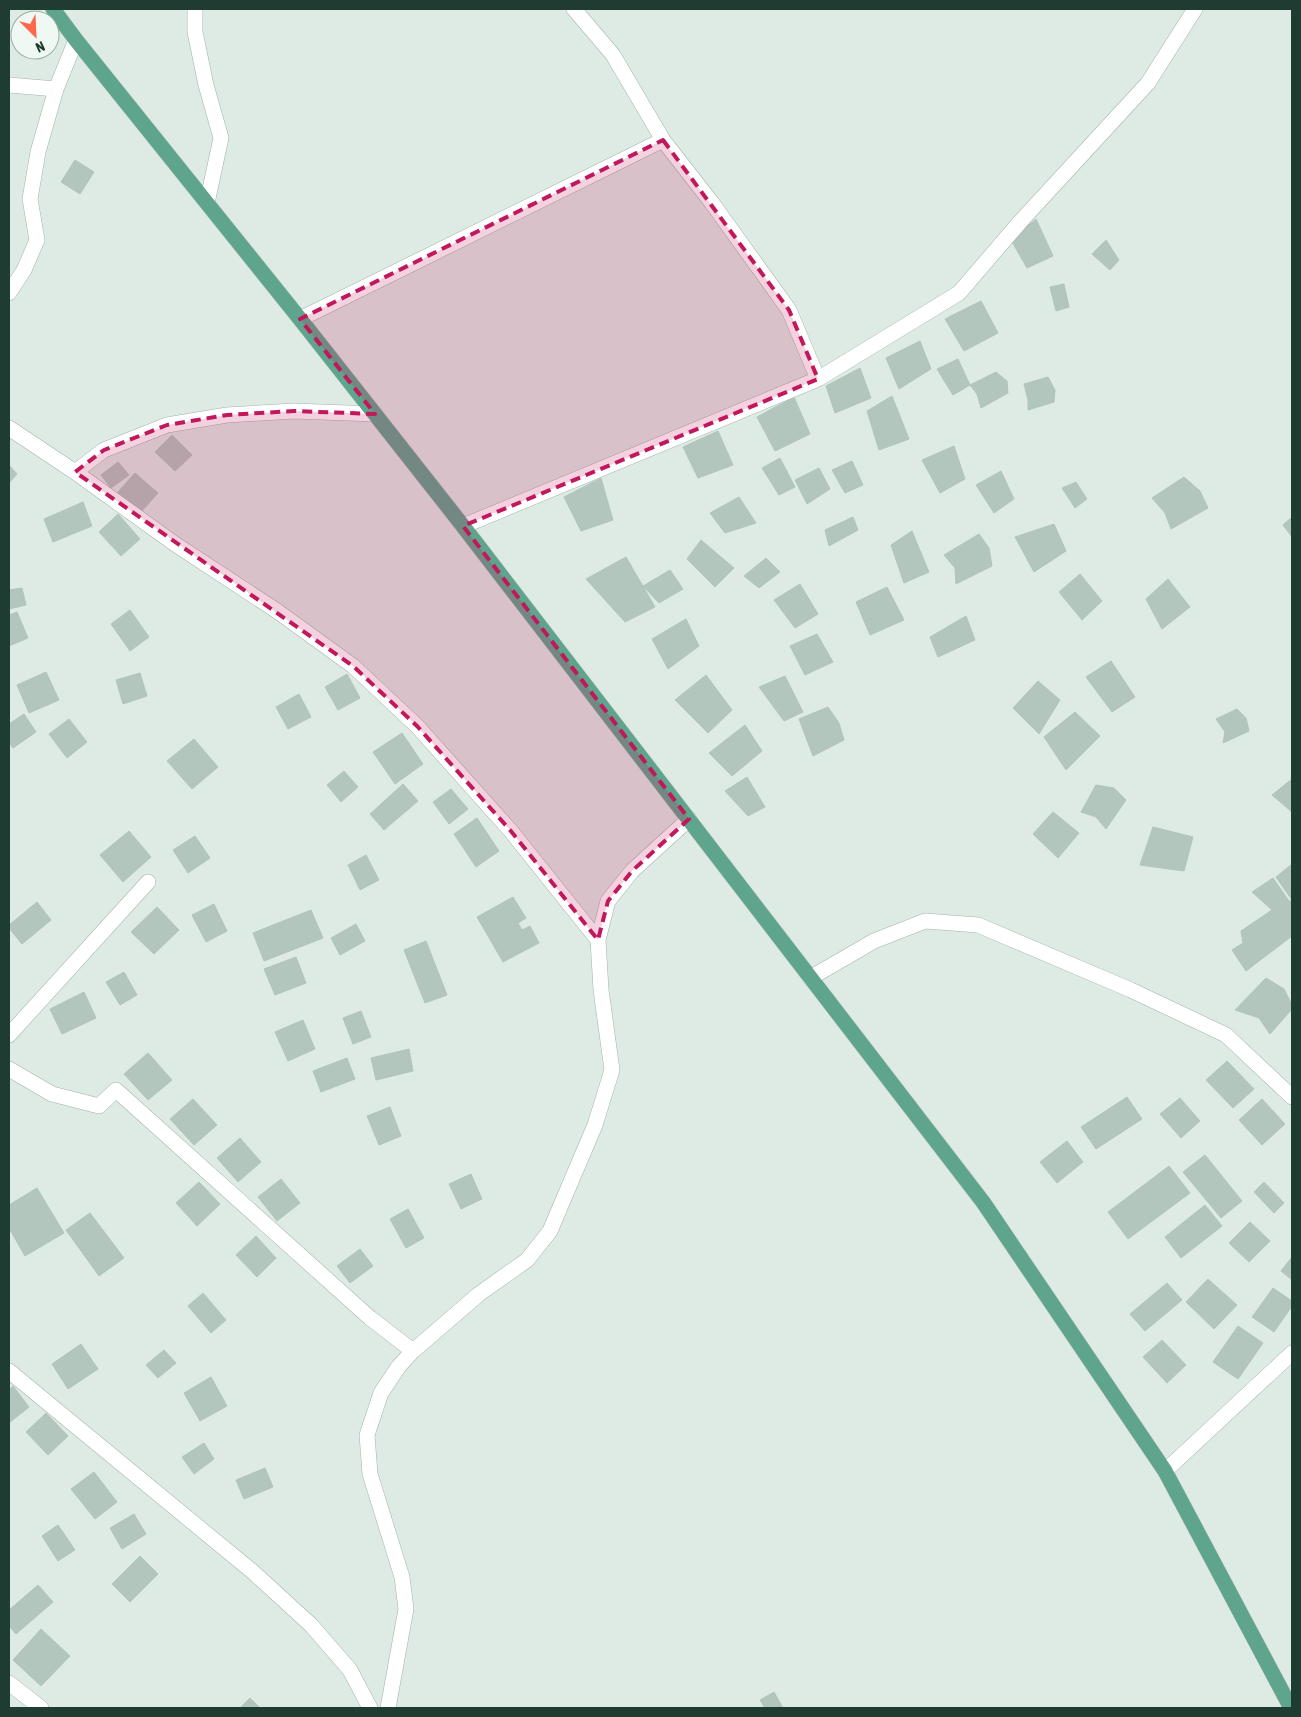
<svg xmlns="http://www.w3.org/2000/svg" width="1301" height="1717" font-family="'Asap Condensed',sans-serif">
<rect width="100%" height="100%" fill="#deebe4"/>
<path fill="#b3c6bd" stroke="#b0c5bb" d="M 75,160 L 94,172 L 80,194 L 61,182 Z
M 1036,219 L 1053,256 L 1027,268 L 1011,240 Z
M 1106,240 L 1119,260 L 1110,270 L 1092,254 Z
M 1064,284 L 1069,307 L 1056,311 L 1050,287 Z
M 981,301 L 998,333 L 964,351 L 945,319 Z
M 920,341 L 931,369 L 899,389 L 886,358 Z
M 958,359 L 970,385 L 953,395 L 937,369 Z
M 860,368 L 871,398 L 835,413 L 826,386 Z
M 996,372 L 1007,381 L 1008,393 L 981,408 L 977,394 L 970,385 Z
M 1048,377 L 1055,390 L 1054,402 L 1028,410 L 1028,400 L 1024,384 Z
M 892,396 L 909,439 L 879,450 L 867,411 Z
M 794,397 L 810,434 L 775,451 L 757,417 Z
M 718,431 L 733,465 L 698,478 L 683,447 Z
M 172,435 L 192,455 L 175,471 L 155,452 Z
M 954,446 L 965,479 L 940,493 L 922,460 Z
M 780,458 L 795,487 L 779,495 L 762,468 Z
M 852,461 L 863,485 L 845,493 L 832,470 Z
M 118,462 L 129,475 L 111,488 L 101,475 Z
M 9,465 L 17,474 L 9,483 Z
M 819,468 L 830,489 L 807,504 L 795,480 Z
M 1001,471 L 1014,499 L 994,513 L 976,485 Z
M 135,473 L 158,493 L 140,513 L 117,493 Z
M 1184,477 L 1200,491 L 1208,508 L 1171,529 L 1165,513 L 1152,498 Z
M 601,478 L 613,520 L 581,531 L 564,497 Z
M 1076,482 L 1087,499 L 1075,508 L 1062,488 Z
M 739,497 L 756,523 L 725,533 L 710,513 Z
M 83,502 L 92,526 L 53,542 L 44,519 Z
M 118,514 L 140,539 L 121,556 L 99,532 Z
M 853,517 L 858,530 L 829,546 L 825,530 Z
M 1292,517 L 1292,537 L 1283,525 Z
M 1054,524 L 1066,551 L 1034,572 L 1015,537 Z
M 912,531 L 929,572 L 904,583 L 891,545 Z
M 979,534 L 989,548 L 992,566 L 956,584 L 955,568 L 944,555 Z
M 701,540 L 734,568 L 715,587 L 687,559 Z
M 626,557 L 655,607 L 625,622 L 586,579 Z
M 766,558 L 780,572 L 759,588 L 744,576 Z
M 670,570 L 683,589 L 659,603 L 643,586 Z
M 1080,574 L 1102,601 L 1082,620 L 1059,592 Z
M 1168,579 L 1190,607 L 1162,629 L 1146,599 Z
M 800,584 L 818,614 L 795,628 L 774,600 Z
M 887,587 L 904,620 L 870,635 L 856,602 Z
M 22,588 L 26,605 L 9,609 L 9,590 Z
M 130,610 L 149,637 L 130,651 L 111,624 Z
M 17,612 L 28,638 L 9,646 L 9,615 Z
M 966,616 L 975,640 L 938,657 L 930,637 Z
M 686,619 L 699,646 L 668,669 L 652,639 Z
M 817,634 L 833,662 L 805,675 L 790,646 Z
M 1111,661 L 1135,697 L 1112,712 L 1086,677 Z
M 46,672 L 59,700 L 29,713 L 17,685 Z
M 140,673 L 147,696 L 123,704 L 116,680 Z
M 347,674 L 360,698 L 338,710 L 325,687 Z
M 706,675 L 732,710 L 708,733 L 675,700 Z
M 785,676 L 803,712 L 784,721 L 759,687 Z
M 1038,681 L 1060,700 L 1039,734 L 1013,708 Z
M 299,694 L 311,717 L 288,729 L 276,707 Z
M 828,707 L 839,723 L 844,740 L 813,756 L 799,719 Z
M 1237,709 L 1246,718 L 1249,731 L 1223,743 L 1225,732 L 1216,719 Z
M 1075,712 L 1100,736 L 1066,770 L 1044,737 Z
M 24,714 L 36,732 L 13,748 L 9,742 L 9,724 Z
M 69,719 L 87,742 L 67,758 L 49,734 Z
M 745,725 L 762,751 L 732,776 L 709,753 Z
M 402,733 L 423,764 L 395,784 L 373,752 Z
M 194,739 L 218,767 L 192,789 L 167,761 Z
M 344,771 L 358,787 L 341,802 L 327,785 Z
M 747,777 L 765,807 L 748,816 L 725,791 Z
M 1292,779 L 1292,812 L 1272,795 Z
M 403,784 L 418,801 L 384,830 L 370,814 Z
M 1096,785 L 1114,788 L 1126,800 L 1106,829 L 1096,817 L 1081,812 Z
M 451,789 L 468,809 L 449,824 L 433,802 Z
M 1053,812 L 1079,833 L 1058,858 L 1033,834 Z
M 477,818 L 499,851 L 476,867 L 454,834 Z
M 1153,827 L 1193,837 L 1184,871 L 1140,865 Z
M 129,831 L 151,857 L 123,882 L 100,855 Z
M 195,836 L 210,858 L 188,873 L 173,850 Z
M 366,855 L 379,880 L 360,890 L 348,865 Z
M 1292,864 L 1292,900 L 1276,877 Z
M 1273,878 L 1289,901 L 1292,901 L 1292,936 L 1246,971 L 1232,950 L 1243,943 L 1241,931 L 1272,910 L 1252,892 Z
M 513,897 L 526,918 L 518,923 L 522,930 L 530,926 L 539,943 L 503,962 L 477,917 Z
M 37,902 L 51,920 L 22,944 L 9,928 L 9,925 Z
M 214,904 L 227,931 L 206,942 L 192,915 Z
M 157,907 L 179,930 L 154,954 L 131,932 Z
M 311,910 L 323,938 L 264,961 L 253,933 Z
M 356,924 L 365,941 L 340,955 L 331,938 Z
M 426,941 L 447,995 L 425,1003 L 404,950 Z
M 296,957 L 306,983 L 275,995 L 264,969 Z
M 124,972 L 137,995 L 120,1005 L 106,982 Z
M 1266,978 L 1284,989 L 1292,1005 L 1292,1009 L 1270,1034 L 1259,1018 L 1235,1010 Z
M 84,992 L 96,1018 L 62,1034 L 50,1009 Z
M 361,1011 L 371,1037 L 353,1044 L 343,1018 Z
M 303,1020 L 315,1049 L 288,1061 L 275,1032 Z
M 409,1049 L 413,1071 L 376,1080 L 371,1058 Z
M 148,1053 L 172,1080 L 148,1100 L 124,1074 Z
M 347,1058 L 355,1079 L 321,1092 L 313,1071 Z
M 1227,1061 L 1254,1089 L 1233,1108 L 1206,1080 Z
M 1127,1097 L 1142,1119 L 1096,1149 L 1081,1127 Z
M 1180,1098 L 1200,1121 L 1181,1138 L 1160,1114 Z
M 193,1099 L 217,1125 L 194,1145 L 170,1119 Z
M 1262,1099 L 1285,1124 L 1262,1145 L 1239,1120 Z
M 390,1107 L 401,1136 L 379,1145 L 367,1116 Z
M 240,1138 L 261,1162 L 238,1182 L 217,1158 Z
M 1067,1141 L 1083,1162 L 1057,1183 L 1040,1162 Z
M 1205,1155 L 1242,1201 L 1221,1218 L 1183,1172 Z
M 1169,1166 L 1190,1193 L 1128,1239 L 1108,1212 Z
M 471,1174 L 482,1199 L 461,1209 L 449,1184 Z
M 281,1179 L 300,1203 L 277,1221 L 258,1197 Z
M 199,1182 L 220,1204 L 197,1226 L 176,1203 Z
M 1264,1182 L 1284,1203 L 1274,1213 L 1254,1192 Z
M 37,1188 L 64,1233 L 25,1256 L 9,1228 L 9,1205 Z
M 1205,1205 L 1222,1226 L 1181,1258 L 1165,1237 Z
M 408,1209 L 424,1238 L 406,1248 L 390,1219 Z
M 90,1213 L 124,1258 L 99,1276 L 66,1230 Z
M 1250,1222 L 1270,1241 L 1249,1262 L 1229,1243 Z
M 256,1236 L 276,1258 L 257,1277 L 236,1255 Z
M 360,1249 L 373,1266 L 350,1283 L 337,1266 Z
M 1292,1257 L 1292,1280 L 1281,1271 Z
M 1208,1279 L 1237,1305 L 1214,1329 L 1186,1302 Z
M 1167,1283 L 1182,1300 L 1145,1331 L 1130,1314 Z
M 1273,1288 L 1292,1301 L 1292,1306 L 1274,1332 L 1252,1317 Z
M 203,1293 L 226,1320 L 211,1333 L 188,1306 Z
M 1238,1326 L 1263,1343 L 1238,1379 L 1213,1362 Z
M 1162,1340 L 1186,1365 L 1167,1383 L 1143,1357 Z
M 81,1344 L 98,1369 L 68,1389 L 52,1364 Z
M 164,1350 L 176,1363 L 158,1378 L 146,1365 Z
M 211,1377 L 227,1406 L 200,1421 L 184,1393 Z
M 13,1386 L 29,1407 L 9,1423 L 9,1390 Z
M 46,1413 L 68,1436 L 48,1455 L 26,1432 Z
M 204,1443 L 214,1459 L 194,1474 L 182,1457 Z
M 265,1468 L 273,1487 L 244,1499 L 236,1480 Z
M 94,1472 L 117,1502 L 95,1519 L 71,1489 Z
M 134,1514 L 146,1534 L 122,1549 L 110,1528 Z
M 58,1525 L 75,1550 L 58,1561 L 42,1536 Z
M 140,1556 L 158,1574 L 130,1602 L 112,1584 Z
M 38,1585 L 53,1602 L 16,1634 L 9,1626 L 9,1610 Z
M 41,1629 L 70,1656 L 41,1686 L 13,1660 Z
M 774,1692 L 783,1708 L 765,1708 L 760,1700 Z
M 250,1698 L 260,1708 L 240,1708 Z"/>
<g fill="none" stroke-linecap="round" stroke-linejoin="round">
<g stroke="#a1b3ab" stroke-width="16">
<path id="minor" d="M 195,9 L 195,32 L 206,85 L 221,138 L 207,203
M 574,9 L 613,55 L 663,140 L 712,203 L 789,310 L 818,379
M 9,85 L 56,89
M 9,293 L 24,270 L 37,240 L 30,199 L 38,152 L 56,89 L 76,40
M 300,319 L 663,140
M 9,428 L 75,472 L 175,544 L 277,611 L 353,666 L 417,726 L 510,830 L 598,940
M 75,472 L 104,450 L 167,425 L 227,415 L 294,411 L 375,414
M 463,526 L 818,379 L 959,293 L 1020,222 L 1148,83 L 1195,9
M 810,978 L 874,941 L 925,921 L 978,925 L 1131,990 L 1226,1035 L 1292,1097
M 9,1035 L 148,882
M 9,1069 L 52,1094 L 99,1106 L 116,1090 L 370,1318 L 413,1351
M 9,1371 L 253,1572 L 311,1625 L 350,1670 L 370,1708
M 1165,1471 L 1292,1353
M 9,1683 L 41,1708
M 388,1708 L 406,1609 L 402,1577 L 370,1474 L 367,1435 L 381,1393 L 399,1366 L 413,1351 L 479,1294 L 527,1260 L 550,1231 L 595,1125 L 612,1070 L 601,990 L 598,940 L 608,901 L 632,871 L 689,819"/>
</g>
<g stroke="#c0c8c6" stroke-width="16">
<path id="major" d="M 53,9 L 76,40 L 300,319 L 463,526 L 983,1202 L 1165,1471 L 1291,1708"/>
</g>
<use href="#minor" stroke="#fff" stroke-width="15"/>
<use href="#major" stroke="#5fa48d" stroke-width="15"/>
</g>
<path fill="#c2185b" fill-opacity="0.2" stroke="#c2185b" stroke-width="4" stroke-dasharray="10 6" stroke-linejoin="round" d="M 663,140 L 789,310 L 818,379 L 463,526 L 689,819 L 632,871 L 608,901 L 598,940 L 510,830 L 417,726 L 353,666 L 75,472 L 104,450 L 167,425 L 227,415 L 294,411 L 375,414 L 300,319 Z"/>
<rect width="1301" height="1717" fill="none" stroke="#1e3c32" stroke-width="20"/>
<g transform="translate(35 35) rotate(156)"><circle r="24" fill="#eff8f2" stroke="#9bada5"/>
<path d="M0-4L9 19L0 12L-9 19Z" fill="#fd674b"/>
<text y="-8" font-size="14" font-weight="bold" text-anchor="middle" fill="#1e3c32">N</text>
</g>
</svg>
